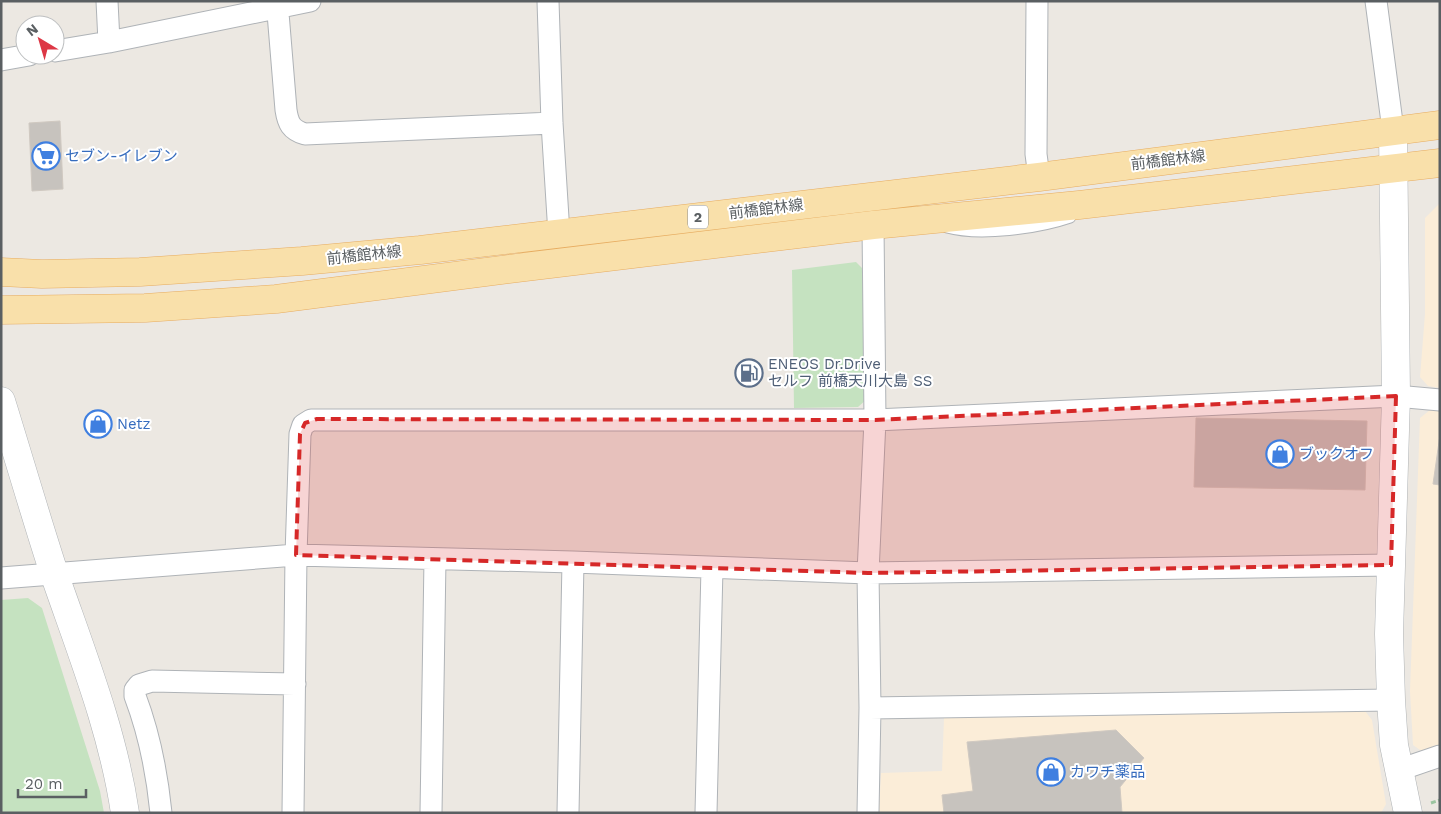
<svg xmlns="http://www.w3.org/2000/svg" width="1441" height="814" font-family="'Work Sans','Noto Sans JP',sans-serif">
<rect width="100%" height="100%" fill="#ece8e2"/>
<path fill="#fbedd8" d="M 1440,203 L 1440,388 L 1428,386 L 1420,377 L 1425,314 L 1425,218 Z
M 1430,410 L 1440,411 L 1440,748 L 1423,752 L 1413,745 L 1410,691 L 1420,418 Z
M 1365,711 L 1372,720 L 1386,804 L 1381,813 L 879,813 L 881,773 L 942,771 L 944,718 Z"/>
<path fill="#c5e2c0" d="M 856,262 L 864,270 L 867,399 L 858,407 L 794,408 L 792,270 Z
M 28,598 L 42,608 L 100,791 L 104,813 L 1,813 L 1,600 Z"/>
<path fill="#c7c3be" stroke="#d0c9c1" d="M 60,121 L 63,189 L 32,191 L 29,123 Z
M 1196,418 L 1367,421 L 1365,490 L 1194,487 Z
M 1440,435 L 1440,485 L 1433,484 Z
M 1116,730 L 1144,758 L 1120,787 L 1122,813 L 944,813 L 942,795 L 973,791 L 967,742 Z"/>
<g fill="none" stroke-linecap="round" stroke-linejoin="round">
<g stroke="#afb3b7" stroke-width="13">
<path id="lane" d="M 947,227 C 980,236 1038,228 1070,217"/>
</g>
<g stroke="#afb3b7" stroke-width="23">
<path id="street" d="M 107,1 L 109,42
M 277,1 L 286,110 C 288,123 291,130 305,134 L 552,123
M 548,1 L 552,123 L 559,234
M 1037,1 L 1036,154 L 1039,177
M 1376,1 L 1393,130
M 55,51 L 109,42 L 310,1
M 1,60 L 29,55
M 1,578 L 296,555 L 573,562 L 868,573 L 1391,565
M 870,708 L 1391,700
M 1399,770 L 1440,756
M 161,813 C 157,773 149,733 135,696 L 135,690 L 139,685 L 152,681 L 295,684
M 293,813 L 296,555 L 300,434 L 303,425 L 311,420 L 875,420 L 1396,396 L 1440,400
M 431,813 L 435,559
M 568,813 L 573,562
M 706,813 L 712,568
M 868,813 L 870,708 L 868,573 L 875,420 L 873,225"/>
</g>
<g stroke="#afb3b6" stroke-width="29">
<path id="secondary" d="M 1393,130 L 1396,396 L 1389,634 L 1391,700 L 1394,745 L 1408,813
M 1,401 C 19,459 36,518 55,576 C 82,654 113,731 125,813"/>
</g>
<g stroke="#e7ac60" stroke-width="29">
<path id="primary" d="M 1,272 L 42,274 L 140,272 L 302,261 L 420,250 L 1039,177 L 1440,125
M 1,310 L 145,308 L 276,299 L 533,266 L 873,225 L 1079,205 L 1440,163"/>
</g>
<path stroke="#9bc5a0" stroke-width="3" stroke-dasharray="5 2.5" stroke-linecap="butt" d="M 1431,803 L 1440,800"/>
<use href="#lane" stroke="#fff" stroke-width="11"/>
<use href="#street" stroke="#fff" stroke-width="21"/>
<use href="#secondary" stroke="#fff" stroke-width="28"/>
<use href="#primary" stroke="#f9e0aa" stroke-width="28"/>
</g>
<path fill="#d62828" fill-opacity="0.2" stroke="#d62828" stroke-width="4" stroke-dasharray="10 6" stroke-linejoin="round" d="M 1396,396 L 1391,565 L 868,573 L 296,555 L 300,434 L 305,423 L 317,419 L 875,420 Z"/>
<defs>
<g id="supermarket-ring" transform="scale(1.4375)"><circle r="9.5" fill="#fff" stroke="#3f7fe0" stroke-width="1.5"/><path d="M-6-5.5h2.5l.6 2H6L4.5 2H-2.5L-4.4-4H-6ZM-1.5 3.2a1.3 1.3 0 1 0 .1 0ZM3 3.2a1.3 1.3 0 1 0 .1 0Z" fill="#3f7fe0"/></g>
<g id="fuel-ring" transform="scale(1.4375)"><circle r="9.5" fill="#fff" stroke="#5c6f8a" stroke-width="1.5"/><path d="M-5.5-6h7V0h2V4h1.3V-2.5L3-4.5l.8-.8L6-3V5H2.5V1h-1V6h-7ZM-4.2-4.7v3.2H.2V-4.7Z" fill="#5c6f8a"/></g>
<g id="shop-ring" transform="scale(1.4375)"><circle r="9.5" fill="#fff" stroke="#3f7fe0" stroke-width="1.5"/><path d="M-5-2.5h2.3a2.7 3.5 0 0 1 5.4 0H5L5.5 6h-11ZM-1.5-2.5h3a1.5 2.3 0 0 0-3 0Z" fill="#3f7fe0"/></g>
</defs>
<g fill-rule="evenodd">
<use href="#supermarket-ring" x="46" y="156"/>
<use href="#fuel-ring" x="749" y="373"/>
<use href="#shop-ring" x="98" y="424"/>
<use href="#shop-ring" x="1280" y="454"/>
<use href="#shop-ring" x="1051" y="772"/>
</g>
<g text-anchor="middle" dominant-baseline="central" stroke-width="4" stroke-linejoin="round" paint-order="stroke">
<rect fill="#fff" stroke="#8c8f91" stroke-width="1" x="688" y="205.5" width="20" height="23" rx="4"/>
<g font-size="14" font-weight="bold" fill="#5a5f62">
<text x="698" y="217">2</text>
</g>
<g font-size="15" fill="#366cbe" stroke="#fff" text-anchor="start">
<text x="65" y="156">セブン-イレブン</text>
<text x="117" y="424">Netz</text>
<text x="1299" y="454">ブックオフ</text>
<text x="1070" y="772">カワチ薬品</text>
</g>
<g font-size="15" fill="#5a5f62" stroke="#fff">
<text transform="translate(1168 160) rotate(-7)">前橋館林線</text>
<text transform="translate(766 209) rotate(-7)">前橋館林線</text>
<text transform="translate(364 255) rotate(-6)">前橋館林線</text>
</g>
<g font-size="15" fill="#4e5e75" stroke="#fff" text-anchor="start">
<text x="768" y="364">ENEOS Dr.Drive<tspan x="768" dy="17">セルフ 前橋天川大島 SS</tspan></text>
</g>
</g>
<rect width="1441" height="814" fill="none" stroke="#5a5f62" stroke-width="5"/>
<g transform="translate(40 40) rotate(322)"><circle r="24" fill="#ffffff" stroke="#bdbfc0"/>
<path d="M0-4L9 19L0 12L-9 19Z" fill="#dd3745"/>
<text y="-8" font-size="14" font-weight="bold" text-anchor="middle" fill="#5a5f62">N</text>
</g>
<path d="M18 789v8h68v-8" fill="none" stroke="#5a5f62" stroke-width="2.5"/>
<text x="25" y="789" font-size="15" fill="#5a5f62" stroke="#ffffff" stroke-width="4" paint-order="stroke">20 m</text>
</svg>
